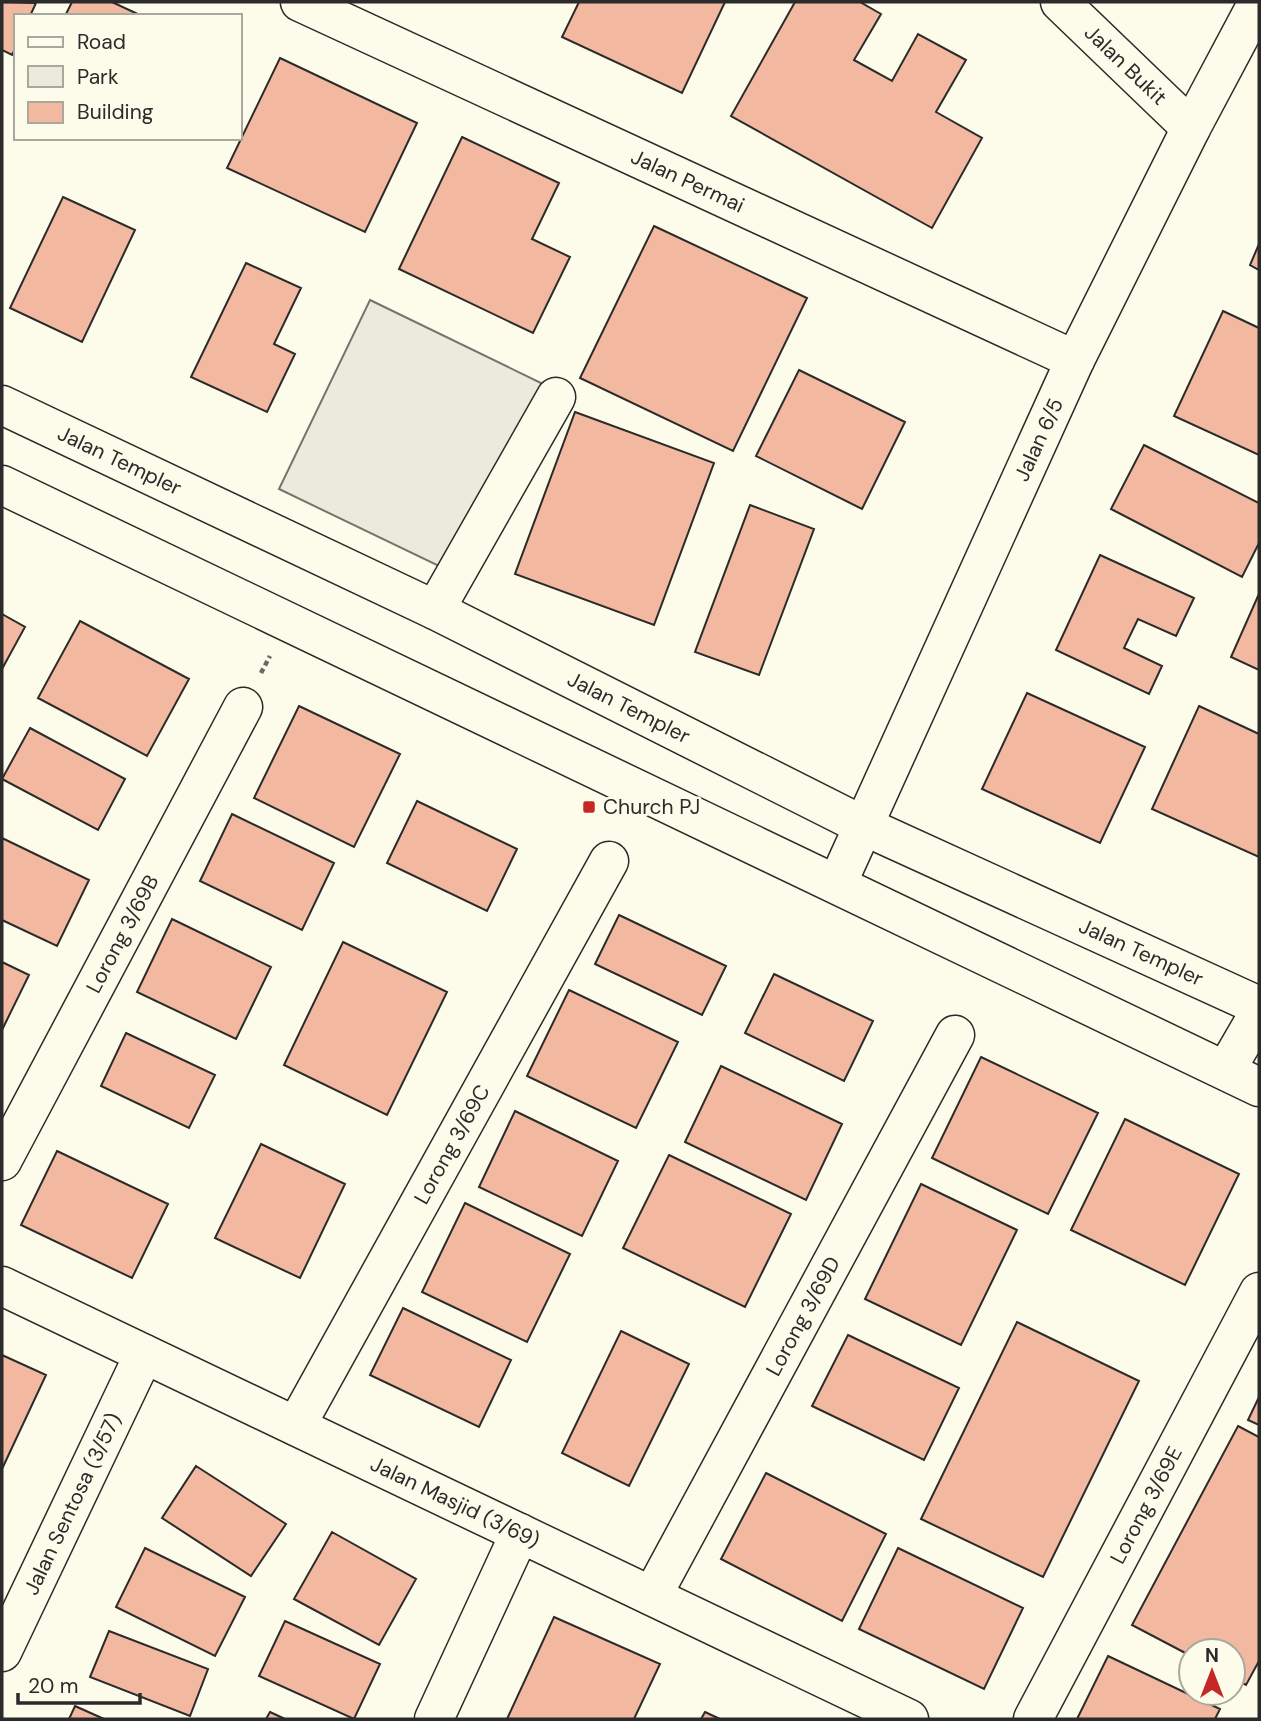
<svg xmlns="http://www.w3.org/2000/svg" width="1261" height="1721" font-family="'DM Sans',sans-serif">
<rect width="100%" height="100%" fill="#fdfbea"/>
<path fill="#ecebdb" stroke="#74746e" stroke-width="2" d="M 370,300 L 543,384 L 441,567 L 279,489 Z"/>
<path fill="#f2b8a0" stroke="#2b2b2b" stroke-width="2" d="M 2,2 L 36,3 L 30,16 L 16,16 L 16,47 L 12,55 L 2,50 Z
M 72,2 L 112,2 L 142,16 L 65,16 Z
M 579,2 L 725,2 L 682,93 L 562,37 Z
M 795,2 L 860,2 L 881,14 L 854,60 L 892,81 L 918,34 L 966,60 L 936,112 L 982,138 L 932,228 L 731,116 Z
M 280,58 L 417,123 L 365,232 L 227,168 Z
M 462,137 L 559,183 L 532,239 L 570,257 L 533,333 L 399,269 Z
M 63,197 L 135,230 L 82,342 L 10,308 Z
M 654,226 L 807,298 L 733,451 L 580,378 Z
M 1259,244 L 1259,270 L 1250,265 Z
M 246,263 L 301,288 L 274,344 L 295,354 L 267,412 L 191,377 Z
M 1223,311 L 1259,328 L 1259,455 L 1174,416 Z
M 799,370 L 905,422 L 862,509 L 756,456 Z
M 575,412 L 714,463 L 654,625 L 515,574 Z
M 1144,445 L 1259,503 L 1259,543 L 1242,577 L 1111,509 Z
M 750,505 L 814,529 L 759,675 L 695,652 Z
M 1100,555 L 1194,598 L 1176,636 L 1138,619 L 1124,648 L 1162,666 L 1149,694 L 1056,650 Z
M 1258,596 L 1259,597 L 1259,670 L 1231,657 Z
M 2,614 L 25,627 L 2,669 Z
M 80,621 L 189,679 L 147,756 L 38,698 Z
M 1027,693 L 1145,747 L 1100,843 L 982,789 Z
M 299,706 L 400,754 L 354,847 L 254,798 Z
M 1199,706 L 1259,734 L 1259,857 L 1152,809 Z
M 30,728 L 125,779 L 98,830 L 2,779 Z
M 417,801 L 517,849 L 487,911 L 387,863 Z
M 232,814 L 334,863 L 302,930 L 200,881 Z
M 2,838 L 89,880 L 57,946 L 2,920 Z
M 619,915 L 726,966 L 702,1015 L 595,964 Z
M 172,919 L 271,967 L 236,1039 L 137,992 Z
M 343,942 L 447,992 L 387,1115 L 284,1065 Z
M 2,962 L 29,975 L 2,1030 Z
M 774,974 L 873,1021 L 844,1081 L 745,1033 Z
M 569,990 L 678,1042 L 636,1128 L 527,1076 Z
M 126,1033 L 215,1075 L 189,1128 L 101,1086 Z
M 981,1057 L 1098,1113 L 1048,1214 L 932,1158 Z
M 721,1066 L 842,1124 L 806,1200 L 685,1142 Z
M 515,1111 L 618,1161 L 582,1236 L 479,1187 Z
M 1125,1119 L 1239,1174 L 1185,1285 L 1071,1230 Z
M 261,1144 L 345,1184 L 300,1278 L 215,1238 Z
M 57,1151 L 168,1204 L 132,1278 L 21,1225 Z
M 669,1155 L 791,1214 L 745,1307 L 623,1248 Z
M 921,1184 L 1017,1230 L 961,1345 L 865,1299 Z
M 465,1203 L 570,1254 L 527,1342 L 422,1292 Z
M 403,1308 L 511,1360 L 479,1427 L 370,1375 Z
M 1017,1322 L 1139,1381 L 1043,1577 L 921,1519 Z
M 621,1331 L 689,1364 L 629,1486 L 562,1453 Z
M 848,1335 L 959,1388 L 924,1460 L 812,1406 Z
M 2,1355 L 46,1375 L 2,1469 Z
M 1259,1397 L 1259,1425 L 1248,1420 Z
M 1238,1426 L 1259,1437 L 1259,1661 L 1246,1685 L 1233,1678 L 1233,1651 L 1191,1651 L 1191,1656 L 1132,1625 Z
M 196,1466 L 286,1524 L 251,1576 L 162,1518 Z
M 766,1473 L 886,1534 L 842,1621 L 721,1559 Z
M 332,1532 L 416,1579 L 379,1645 L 294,1599 Z
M 145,1548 L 245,1597 L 215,1656 L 116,1607 Z
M 898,1548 L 1023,1608 L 984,1689 L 859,1629 Z
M 554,1617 L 660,1664 L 634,1719 L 507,1719 Z
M 285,1621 L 380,1664 L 354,1719 L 259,1676 Z
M 109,1631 L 208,1669 L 190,1716 L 90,1677 Z
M 1108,1656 L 1220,1709 L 1215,1719 L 1077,1719 Z
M 75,1706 L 104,1719 L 69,1719 Z
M 270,1712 L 285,1719 L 266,1719 Z
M 705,1712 L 720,1719 L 701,1719 Z"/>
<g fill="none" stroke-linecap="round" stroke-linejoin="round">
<g stroke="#2b2b2b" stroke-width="41">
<g id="minor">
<path id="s1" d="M 300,2 L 1075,360"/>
<path id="s2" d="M 1060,2 L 1191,128"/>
<path d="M 435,610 L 556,397"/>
<path id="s3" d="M 837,884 L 1075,360 L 1191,128 L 1258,2"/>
<path d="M 1226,1070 L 1259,1013"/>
<path id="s4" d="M 2,1161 L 243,707"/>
<path id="s5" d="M 2,1286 L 909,1719"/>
<path id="s6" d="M 296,1426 L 609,861"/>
<path id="s7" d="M 652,1596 L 955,1035"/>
<path id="s8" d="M 2,1652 L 144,1354"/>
<path d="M 434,1719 L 520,1533"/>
<path id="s9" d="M 1033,1719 L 1259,1292"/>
</g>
</g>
<g stroke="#2b2b2b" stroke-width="41">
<g id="major">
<path id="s10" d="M 2,405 L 435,610 L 864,826 L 1259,1006"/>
<path d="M 2,485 L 1259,1087"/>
</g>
</g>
<path stroke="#6a6964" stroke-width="4.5" stroke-dasharray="5 3.5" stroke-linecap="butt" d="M 261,673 L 270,656"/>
<use href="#minor" stroke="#fdfbea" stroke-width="38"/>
<use href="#major" stroke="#fdfbea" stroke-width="38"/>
</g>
<rect fill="#c62828" stroke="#fdfbea" stroke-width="2.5" x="582" y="800" width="14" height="14" rx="3.5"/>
<g text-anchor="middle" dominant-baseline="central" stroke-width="5" stroke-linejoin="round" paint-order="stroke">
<g font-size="21" fill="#2b2b2b" stroke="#fdfbea">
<text stroke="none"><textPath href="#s2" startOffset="91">Jalan Bukit</textPath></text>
<text stroke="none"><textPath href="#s1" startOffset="427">Jalan Permai</textPath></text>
<text stroke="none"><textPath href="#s3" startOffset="488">Jalan 6/5</textPath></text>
<text stroke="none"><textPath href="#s10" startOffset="130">Jalan Templer</textPath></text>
<text stroke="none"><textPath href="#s10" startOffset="696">Jalan Templer</textPath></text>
<text stroke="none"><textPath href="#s4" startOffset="257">Lorong 3/69B</textPath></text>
<text stroke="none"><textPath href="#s10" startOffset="1264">Jalan Templer</textPath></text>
<text stroke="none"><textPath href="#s6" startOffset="322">Lorong 3/69C</textPath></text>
<text stroke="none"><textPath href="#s7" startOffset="318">Lorong 3/69D</textPath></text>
<text stroke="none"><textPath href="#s5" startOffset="502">Jalan Masjid (3/69)</textPath></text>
<text stroke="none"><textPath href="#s8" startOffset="164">Jalan Sentosa (3/57)</textPath></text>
<text stroke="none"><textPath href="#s9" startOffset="242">Lorong 3/69E</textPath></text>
</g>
<g font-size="21" fill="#2b2b2b" stroke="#fdfbea" text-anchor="start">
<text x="603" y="807">Church PJ</text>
</g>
</g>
<rect width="1261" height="1721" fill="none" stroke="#2b2b2b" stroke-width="7"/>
<rect x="14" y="14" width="228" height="126" fill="#fdfbea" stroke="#a9a89e" stroke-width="2"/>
<rect x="28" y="37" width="35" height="10" fill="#fdfbea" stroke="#a9a89e" stroke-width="2"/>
<text x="77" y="49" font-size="21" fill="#2b2b2b">Road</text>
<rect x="28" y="66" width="35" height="21" fill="#ecebdb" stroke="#a9a89e" stroke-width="2"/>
<text x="77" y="84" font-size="21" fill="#2b2b2b">Park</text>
<rect x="28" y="102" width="35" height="21" fill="#f2b8a0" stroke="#a9a89e" stroke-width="2"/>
<text x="77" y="119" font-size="21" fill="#2b2b2b">Building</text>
<g transform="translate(1212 1672)"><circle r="33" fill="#fdfbea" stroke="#a9a89e" stroke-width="2"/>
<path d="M0-5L12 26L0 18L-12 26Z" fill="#c62828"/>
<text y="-10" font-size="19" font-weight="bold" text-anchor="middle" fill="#2b2b2b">N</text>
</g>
<path d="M18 1693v10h122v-10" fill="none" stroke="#2b2b2b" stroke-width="3.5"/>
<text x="28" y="1693" font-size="21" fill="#2b2b2b" stroke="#fdfbea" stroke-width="5" paint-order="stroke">20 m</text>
</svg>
